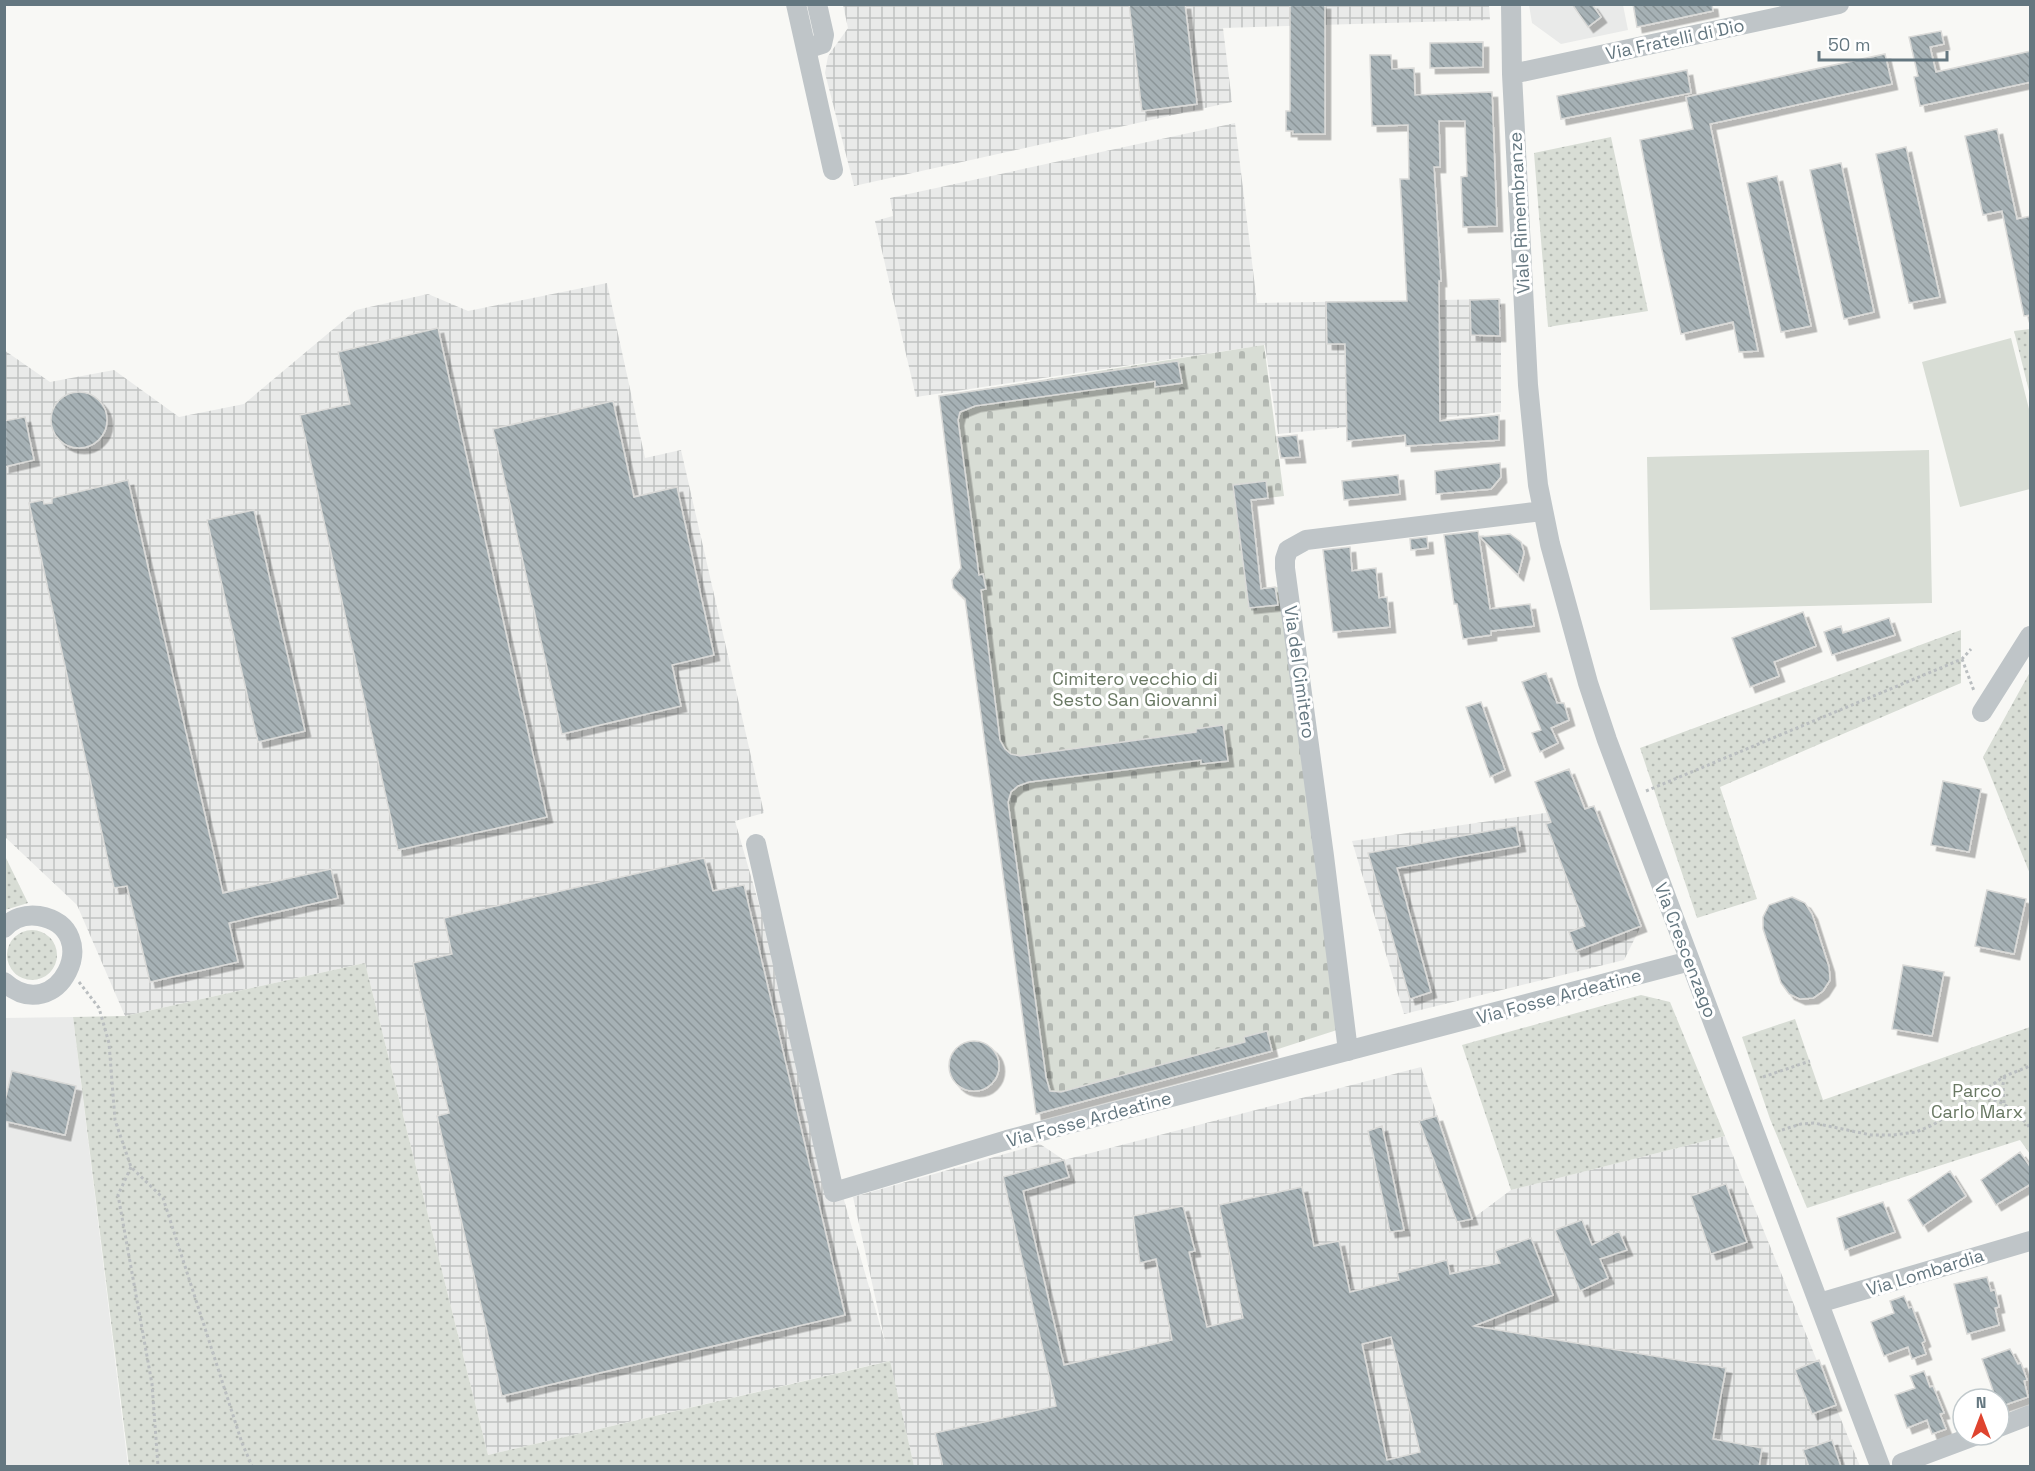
<svg xmlns="http://www.w3.org/2000/svg" width="2035" height="1471" font-family="'Space Grotesk',sans-serif">
<defs>
<pattern id="industrial-grid" width="8" height="8" patternUnits="userSpaceOnUse" patternTransform="scale(1.5)"><rect width="8" height="8" fill="#e9eae9"/><path d="M0 4h8M4 0v8" fill="none" stroke="#c0c2c2"/></pattern>
<pattern id="green-dots" width="8" height="8" patternUnits="userSpaceOnUse" patternTransform="scale(1.5)"><rect width="8" height="8" fill="#d8ddd5"/><path d="M2 2h.1M6 6h.1" fill="none" stroke="#b3b8b2" stroke-width="1.8" stroke-linecap="round"/></pattern>
<pattern id="cemetery-stones" width="16" height="16" patternUnits="userSpaceOnUse" patternTransform="scale(1.5)"><rect width="16" height="16" fill="#d8ddd5"/><path d="M2 7V4a2 2 0 0 1 4 0v3zM10 15v-3a2 2 0 0 1 4 0v3z" fill="#b3b8b2"/></pattern>
<pattern id="building-back-hatch" width="6" height="6" patternUnits="userSpaceOnUse" patternTransform="scale(1.5)"><rect width="6" height="6" fill="#a6b1b5"/><path d="M-1 5l2 2M0 0l6 6M5-1l2 2" fill="none" stroke="#8b9598"/></pattern>
<filter id="shadow"><feDropShadow dx="5.5" dy="5.5" stdDeviation="0" flood-color="#0004"/></filter>
</defs>
<rect width="100%" height="100%" fill="#f8f8f5"/>
<path fill="#e9eae9" d="M 1529,5 L 1623,5 L 1628,30 L 1561,44 L 1532,23 Z
M 73,1017 L 128,1466 L 5,1466 L 4,1018 Z"/>
<path fill="url(#industrial-grid)" d="M 843,5 L 1489,5 L 1490,20 L 1223,28 L 1232,102 L 854,186 L 825,73 L 828,56 L 848,28 Z
M 1235,123 L 1257,303 L 1501,299 L 1501,412 L 1278,434 L 1265,345 L 916,397 L 875,221 L 893,216 L 890,198 Z
M 607,283 L 645,458 L 681,450 L 764,813 L 735,821 L 886,1346 L 853,1197 L 1040,1144 L 1064,1160 L 1421,1067 L 1472,1219 L 1511,1190 L 1725,1136 L 1860,1466 L 914,1466 L 889,1361 L 488,1455 L 365,963 L 125,1016 L 77,905 L 5,837 L 4,350 L 50,382 L 114,370 L 179,417 L 244,404 L 356,310 L 428,294 L 468,311 Z
M 1594,806 L 1641,926 L 1624,960 L 1404,1014 L 1352,841 Z"/>
<path fill="url(#green-dots)" d="M 1611,137 L 1648,311 L 1548,327 L 1534,153 Z
M 2030,329 L 2030,395 L 2014,331 Z
M 1961,630 L 1961,683 L 1720,787 L 1757,899 L 1697,918 L 1640,748 Z
M 2030,672 L 2030,874 L 1983,757 Z
M 5,856 L 28,903 L 5,910 L 4,910 Z
M7 955a25 25 0 1 1 50 0a25 25 0 1 1-50 0Z
M 365,963 L 488,1455 L 890,1361 L 914,1466 L 129,1466 L 73,1017 L 125,1016 Z
M 1641,995 L 1670,1002 L 1725,1136 L 1511,1190 L 1462,1045 Z
M 1795,1019 L 1823,1100 L 2030,1027 L 2030,1154 L 2020,1140 L 1807,1208 L 1770,1119 L 1742,1037 Z"/>
<path fill="url(#cemetery-stones)" d="M 1264,345 L 1284,496 L 1252,500 L 1261,588 L 1280,587 L 1337,1030 L 1272,1051 L 1036,1114 L 939,396 Z"/>
<path fill="#d8ddd5" d="M 2011,338 L 2030,413 L 2030,489 L 1960,507 L 1922,362 Z
M 1929,450 L 1932,603 L 1650,610 L 1647,457 Z"/>
<path fill="url(#building-back-hatch)" stroke="#dadad8" stroke-width="1.5" fill-rule="evenodd" filter="url(#shadow)" d="M 1129,4 L 1185,4 L 1197,104 L 1142,111 Z
M 1290,4 L 1325,4 L 1325,134 L 1293,134 L 1293,131 L 1286,131 L 1286,111 L 1290,111 Z
M 1572,4 L 1592,4 L 1601,17 L 1588,27 Z
M 1633,4 L 1712,4 L 1713,11 L 1637,27 Z
M 1941,31 L 1944,44 L 1930,47 L 1936,72 L 2031,51 L 2031,82 L 1920,106 L 1914,77 L 1918,76 L 1909,37 Z
M 1483,42 L 1483,67 L 1430,68 L 1430,43 Z
M 1885,54 L 1892,84 L 1710,124 L 1758,351 L 1739,352 L 1733,322 L 1681,334 L 1661,246 L 1640,140 L 1693,129 L 1686,97 Z
M 1370,55 L 1391,55 L 1392,69 L 1414,68 L 1415,95 L 1492,92 L 1497,226 L 1463,227 L 1461,177 L 1467,176 L 1465,121 L 1439,121 L 1440,167 L 1434,167 L 1441,281 L 1439,281 L 1440,421 L 1499,415 L 1499,440 L 1406,446 L 1405,435 L 1347,441 L 1345,344 L 1327,344 L 1326,302 L 1407,301 L 1400,179 L 1409,179 L 1408,125 L 1372,126 Z
M 1687,70 L 1691,93 L 1561,119 L 1557,96 Z
M 1997,129 L 2017,219 L 2031,216 L 2031,315 L 2024,316 L 2002,211 L 1983,215 L 1965,136 Z
M 1906,147 L 1940,297 L 1909,303 L 1876,154 Z
M 1841,163 L 1874,312 L 1844,319 L 1810,170 Z
M 1777,176 L 1811,326 L 1781,332 L 1747,183 Z
M 1499,299 L 1500,336 L 1471,335 L 1470,300 Z
M 438,328 L 547,817 L 398,850 L 300,415 L 350,404 L 338,352 Z
M 1178,361 L 1182,383 L 1155,387 L 1155,381 L 975,406 L 960,412 L 958,420 L 979,575 L 983,574 L 986,589 L 981,590 L 1000,740 L 1005,749 L 1011,754 L 1020,756 L 1196,732 L 1196,729 L 1223,725 L 1228,761 L 1201,764 L 1201,760 L 1029,782 L 1018,786 L 1011,792 L 1008,802 L 1046,1077 L 1050,1091 L 1061,1092 L 1245,1042 L 1244,1037 L 1267,1031 L 1272,1051 L 1036,1114 L 965,599 L 953,588 L 952,580 L 961,568 L 939,396 Z
M51 420a28 28 0 1 1 56 0a28 28 0 1 1-56 0Z
M 613,401 L 634,497 L 677,487 L 714,655 L 672,665 L 681,706 L 562,734 L 493,429 Z
M 25,417 L 34,460 L 4,467 L 4,421 Z
M 1297,435 L 1300,457 L 1281,458 L 1277,437 Z
M 1500,463 L 1501,477 L 1491,489 L 1436,494 L 1435,471 Z
M 1398,475 L 1400,494 L 1344,500 L 1342,481 Z
M 128,480 L 223,893 L 331,869 L 338,898 L 229,923 L 238,962 L 150,982 L 127,886 L 114,888 L 29,503 L 43,500 L 44,504 L 52,503 L 52,498 Z
M 1266,481 L 1268,498 L 1251,500 L 1261,589 L 1275,587 L 1278,605 L 1249,608 L 1233,485 Z
M 254,510 L 305,731 L 258,742 L 207,520 Z
M 1478,531 L 1490,609 L 1530,604 L 1534,626 L 1491,631 L 1491,635 L 1463,639 L 1457,604 L 1454,604 L 1444,535 Z
M 1510,534 L 1521,542 L 1524,553 L 1518,575 L 1480,537 Z
M 1427,537 L 1428,548 L 1411,550 L 1410,539 Z
M 1350,547 L 1352,571 L 1376,568 L 1379,598 L 1387,597 L 1390,627 L 1333,632 L 1323,550 Z
M 1803,612 L 1816,646 L 1774,662 L 1779,676 L 1750,687 L 1732,638 Z
M 1889,618 L 1895,635 L 1832,655 L 1824,632 L 1841,626 L 1843,633 Z
M 1546,673 L 1557,703 L 1564,703 L 1569,720 L 1551,728 L 1558,743 L 1540,752 L 1532,733 L 1541,730 L 1522,682 Z
M 1481,702 L 1505,770 L 1490,777 L 1466,707 Z
M 1569,769 L 1585,809 L 1594,806 L 1641,926 L 1576,951 L 1569,932 L 1585,926 L 1546,824 L 1551,822 L 1535,782 Z
M 1943,781 L 1981,789 L 1969,852 L 1931,845 Z
M 1516,826 L 1520,846 L 1397,868 L 1431,992 L 1410,999 L 1368,853 Z
M 704,858 L 713,891 L 744,885 L 845,1315 L 502,1396 L 437,1116 L 449,1113 L 413,963 L 452,954 L 444,918 Z
M 1987,890 L 2026,899 L 2014,954 L 1975,946 Z
M 1792,897 L 1805,903 L 1812,914 L 1829,967 L 1830,980 L 1823,991 L 1813,998 L 1800,999 L 1789,994 L 1781,983 L 1763,929 L 1763,917 L 1769,905 Z
M 1903,965 L 1944,972 L 1932,1036 L 1892,1029 Z
M949 1066a25 25 0 1 1 50 0a25 25 0 1 1-50 0Z
M 12,1071 L 76,1086 L 65,1135 L 4,1121 L 4,1105 Z
M 1437,1116 L 1472,1219 L 1457,1222 L 1419,1121 Z
M 1382,1126 L 1404,1230 L 1390,1232 L 1368,1131 Z
M 2020,1152 L 2031,1168 L 2031,1184 L 1996,1205 L 1981,1180 Z
M 1064,1160 L 1069,1177 L 1023,1191 L 1064,1365 L 1172,1340 L 1156,1259 L 1140,1263 L 1133,1216 L 1183,1206 L 1195,1251 L 1189,1252 L 1207,1327 L 1243,1318 L 1219,1205 L 1302,1187 L 1314,1246 L 1339,1241 L 1350,1292 L 1399,1280 L 1397,1273 L 1447,1260 L 1450,1274 L 1500,1263 L 1495,1251 L 1531,1238 L 1553,1295 L 1474,1326 L 1726,1368 L 1713,1439 L 1762,1448 L 1759,1467 L 943,1467 L 935,1433 L 1056,1406 L 1003,1177 ZM 1391,1337 L 1420,1452 L 1387,1460 L 1362,1344 Z
M 1950,1171 L 1966,1196 L 1923,1226 L 1908,1200 Z
M 1726,1184 L 1747,1242 L 1711,1254 L 1691,1196 Z
M 1883,1202 L 1895,1232 L 1845,1250 L 1837,1218 Z
M 1582,1220 L 1592,1245 L 1619,1231 L 1627,1250 L 1600,1259 L 1608,1278 L 1580,1291 L 1555,1230 Z
M 1987,1277 L 1991,1291 L 1995,1290 L 1999,1307 L 1995,1308 L 1999,1325 L 1967,1334 L 1954,1284 Z
M 1904,1296 L 1909,1308 L 1912,1307 L 1925,1341 L 1922,1343 L 1926,1354 L 1912,1359 L 1908,1347 L 1884,1356 L 1871,1322 L 1894,1313 L 1890,1301 Z
M 2010,1349 L 2018,1364 L 2021,1363 L 2027,1380 L 2024,1381 L 2028,1397 L 1999,1407 L 1999,1399 L 1996,1399 L 1982,1359 Z
M 1819,1360 L 1836,1405 L 1812,1414 L 1795,1370 Z
M 1924,1371 L 1930,1387 L 1933,1386 L 1944,1413 L 1940,1414 L 1946,1429 L 1932,1434 L 1927,1420 L 1907,1428 L 1895,1395 L 1915,1388 L 1910,1376 Z
M 1832,1440 L 1841,1467 L 1809,1467 L 1803,1450 Z"/>
<g fill="none" stroke-linecap="round" stroke-linejoin="round">
<path stroke="#babec0" stroke-width="3" stroke-dasharray="3 3" stroke-linecap="butt" d="M 1962,659 L 1974,691
M 1646,791 L 1962,659 L 1971,649
M 79,982 L 99,1008 L 109,1043 L 115,1120 L 131,1167 L 163,1198 L 242,1443 L 252,1466
M 1763,1077 L 1810,1061
M 1976,1097 C 2000,1098 2016,1110 2030,1128
M 2004,1103 L 2003,1084 L 2005,1076
M 1782,1130 L 1801,1124 L 1814,1123 L 1871,1135 L 1893,1135 L 1916,1132 L 1933,1125 L 2005,1076 L 2030,1066
M 131,1167 L 118,1195 L 152,1384 L 158,1466"/>
<path stroke="#bfc5c8" stroke-width="20" d="M 796,4 L 833,170
M 1511,4 L 1512,74 L 1528,385 L 1538,485 L 1550,544 L 1588,683 L 1607,740 L 1880,1466
M 806,49 L 822,44 L 824,35 L 817,4
M 1512,74 L 1839,4
M 1982,712 L 2030,636
M 756,844 L 834,1192 L 1007,1140 L 1690,961
M 4,928 C 13,918 26,914 39,916 C 107,928 58,1030 4,982
M 1348,1051 L 1324,856 L 1285,568 L 1285,559 L 1288,550 L 1306,540 L 1542,511
M 1819,1303 L 2030,1241
M 1999,1427 L 2030,1415
M 1902,1463 L 1977,1435"/>
</g>
<g text-anchor="middle" dominant-baseline="central" stroke-width="6" stroke-linejoin="round" paint-order="stroke">
<g font-size="18" fill="#647780" stroke="#fff">
<text transform="translate(1675 39) rotate(-12)">Via Fratelli di Dio</text>
<text transform="translate(1519 213) rotate(-93)">Viale Rimembranze</text>
<text transform="translate(1300 672) rotate(82)">Via del Cimitero</text>
<text transform="translate(1686 950) rotate(69)">Via Crescenzago</text>
<text transform="translate(1559 996) rotate(-15)">Via Fosse Ardeatine</text>
<text transform="translate(1089 1119) rotate(-15)">Via Fosse Ardeatine</text>
<text transform="translate(1925 1272) rotate(-17)">Via Lombardia</text>
</g>
<g font-size="18" fill="#697863" stroke="#fff">
<text x="1135" y="678">Cimitero vecchio di<tspan x="1135" dy="21">Sesto San Giovanni</tspan></text>
<text x="1977" y="1090">Parco<tspan x="1977" dy="21">Carlo Marx</tspan></text>
</g>
</g>
<rect width="2035" height="1471" fill="none" stroke="#647780" stroke-width="12"/>
<g transform="translate(1981 1417)"><circle r="28" fill="#ffffff" stroke="#c1c9cc" stroke-width="1.5"/>
<path d="M0-4.5L10 22L0 15L-10 22Z" fill="#df442f"/>
<text y="-9" font-size="16" font-weight="bold" text-anchor="middle" fill="#647780">N</text>
</g>
<path d="M1819 51v9h128v-9" fill="none" stroke="#647780" stroke-width="3"/>
<text x="1828" y="51" font-size="18" fill="#647780" stroke="#ffffff" stroke-width="4.5" paint-order="stroke">50 m</text>
</svg>
